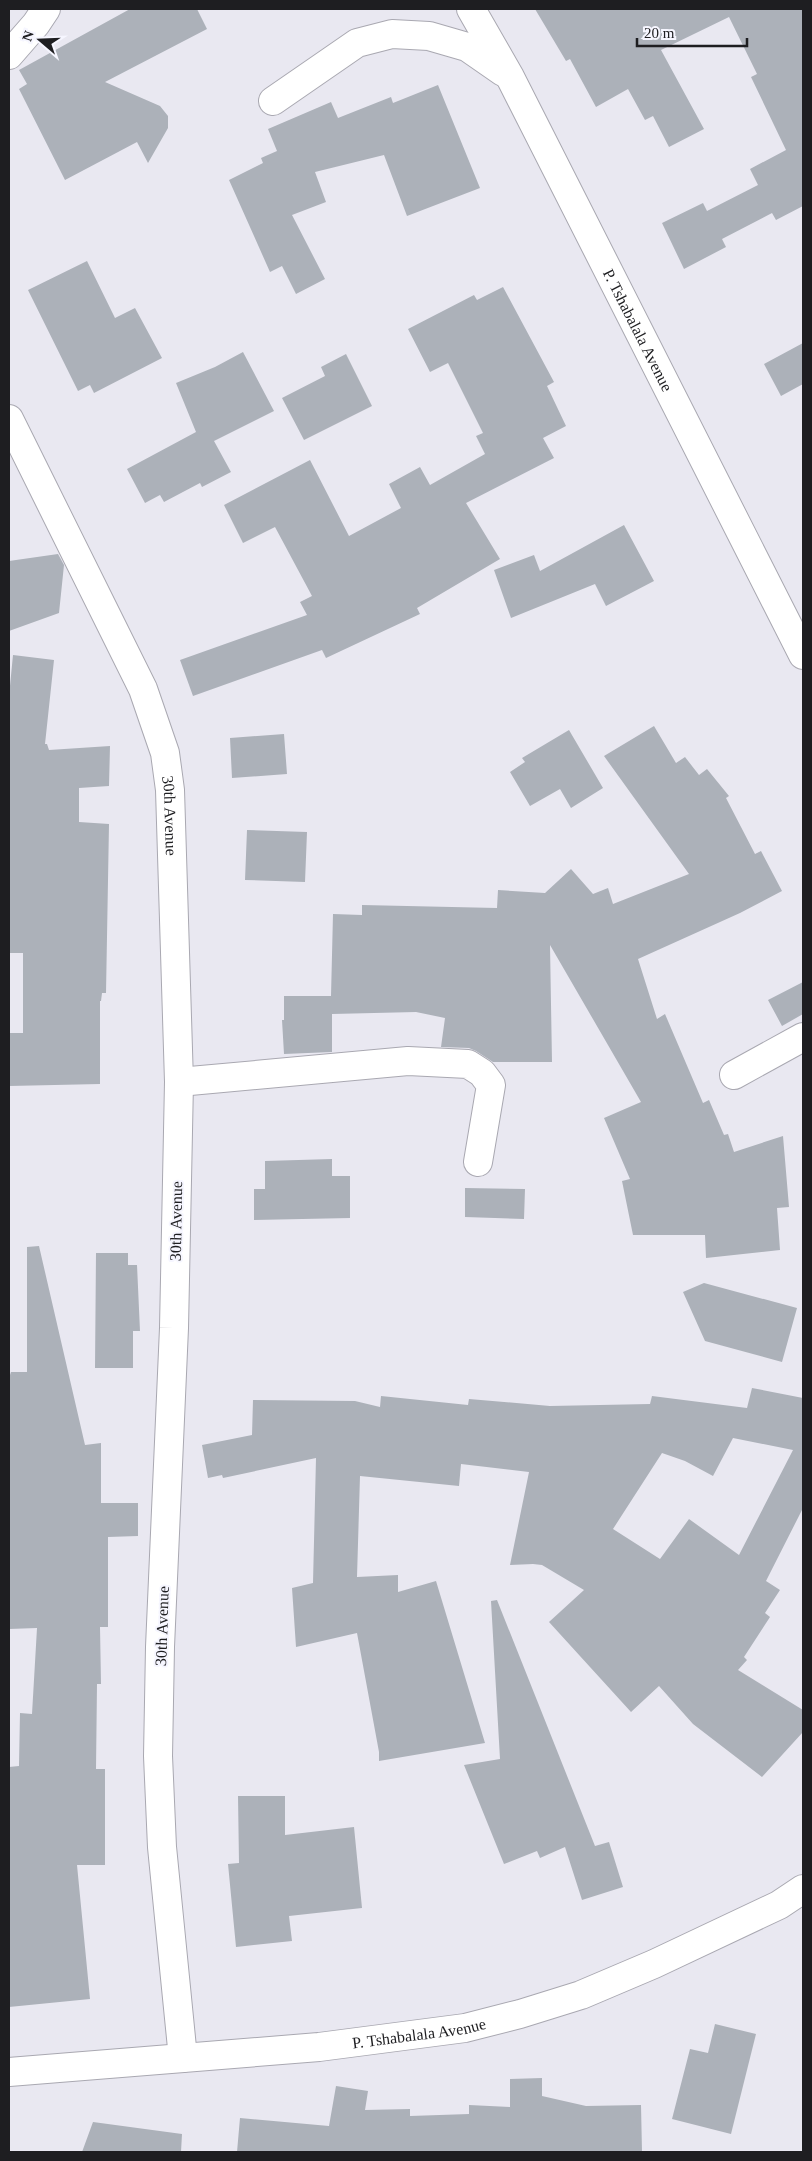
<svg xmlns="http://www.w3.org/2000/svg" width="812" height="2161" font-family="'Times New Roman',serif">
<rect width="100%" height="100%" fill="#e9e8f1"/>
<path fill="#acb1b9" fill-rule="evenodd" d="M 130,9 L 197,9 L 207,29 L 105,82 L 160,106 L 168,116 L 168,128 L 148,163 L 137,142 L 65,180 L 19,89 L 27,84 L 19,70 Z
M 535,9 L 803,9 L 803,206 L 776,220 L 772,213 L 722,239 L 726,247 L 684,269 L 662,223 L 703,203 L 707,211 L 758,185 L 750,169 L 786,150 L 751,77 L 757,74 L 729,17 L 661,50 L 704,129 L 669,147 L 653,116 L 645,120 L 628,89 L 596,107 L 570,59 L 566,61 Z
M 438,85 L 480,188 L 407,216 L 384,155 L 315,172 L 326,202 L 292,215 L 325,279 L 296,294 L 282,266 L 270,272 L 229,180 L 263,163 L 261,158 L 277,151 L 268,129 L 331,102 L 338,118 L 391,97 L 393,103 Z
M 87,261 L 115,318 L 135,308 L 162,358 L 94,393 L 90,385 L 78,391 L 28,290 Z
M 503,287 L 554,382 L 547,386 L 566,426 L 543,438 L 554,458 L 466,503 L 500,559 L 417,608 L 420,614 L 326,658 L 322,650 L 193,696 L 180,660 L 307,615 L 300,602 L 312,596 L 275,527 L 243,543 L 224,505 L 310,460 L 349,536 L 401,508 L 389,484 L 420,467 L 430,485 L 485,454 L 476,436 L 483,433 L 448,363 L 430,372 L 408,329 L 474,295 L 477,300 Z
M 803,343 L 803,384 L 781,396 L 764,364 Z
M 243,352 L 274,411 L 214,441 L 231,472 L 202,487 L 200,483 L 164,502 L 160,495 L 145,503 L 127,469 L 196,432 L 176,383 L 215,367 Z
M 346,354 L 372,406 L 304,440 L 282,398 L 325,376 L 321,367 Z
M 624,525 L 654,581 L 606,606 L 595,584 L 511,618 L 494,570 L 534,555 L 540,571 Z
M 58,554 L 64,565 L 59,613 L 9,631 L 9,561 Z
M 13,655 L 54,660 L 45,744 L 47,744 L 49,750 L 110,746 L 109,786 L 79,788 L 79,822 L 109,824 L 106,993 L 102,993 L 101,1001 L 100,1001 L 100,1084 L 9,1086 L 9,1033 L 23,1033 L 23,953 L 9,953 L 9,696 Z
M 654,726 L 676,763 L 685,757 L 699,775 L 707,769 L 729,796 L 726,798 L 755,854 L 761,851 L 782,891 L 740,913 L 638,959 L 657,1019 L 665,1014 L 703,1103 L 709,1100 L 724,1135 L 728,1134 L 734,1152 L 783,1136 L 789,1207 L 777,1208 L 780,1250 L 706,1258 L 705,1235 L 633,1235 L 622,1181 L 630,1179 L 604,1118 L 641,1102 L 550,945 L 552,1062 L 493,1062 L 476,1051 L 469,1048 L 441,1047 L 445,1018 L 416,1012 L 332,1014 L 332,1052 L 284,1054 L 282,1020 L 284,1020 L 284,996 L 331,996 L 333,914 L 362,915 L 362,905 L 497,908 L 498,890 L 545,893 L 571,869 L 593,894 L 608,888 L 613,904 L 689,874 L 604,756 Z
M 569,730 L 603,788 L 571,808 L 560,789 L 530,806 L 510,772 L 525,762 L 522,758 Z
M 284,734 L 287,774 L 232,778 L 230,738 Z
M 247,830 L 307,832 L 305,882 L 245,880 Z
M 803,982 L 803,1014 L 782,1026 L 768,1000 Z
M 332,1159 L 332,1176 L 350,1176 L 350,1218 L 254,1220 L 254,1189 L 265,1189 L 265,1161 Z
M 465,1188 L 525,1189 L 524,1219 L 465,1217 Z
M 39,1246 L 85,1445 L 101,1443 L 101,1503 L 138,1503 L 138,1536 L 108,1537 L 108,1627 L 100,1627 L 101,1684 L 97,1684 L 96,1769 L 105,1769 L 105,1865 L 77,1865 L 90,1999 L 9,2007 L 9,1767 L 19,1766 L 20,1713 L 32,1714 L 37,1628 L 9,1629 L 10,1375 L 11,1372 L 27,1372 L 27,1247 Z
M 96,1253 L 128,1253 L 128,1265 L 137,1265 L 140,1331 L 133,1331 L 133,1368 L 95,1368 Z
M 704,1283 L 797,1308 L 782,1362 L 705,1341 L 683,1292 Z
M 752,1388 L 803,1398 L 803,1508 L 766,1581 L 780,1590 L 765,1613 L 770,1617 L 744,1657 L 747,1660 L 738,1670 L 803,1710 L 803,1732 L 762,1777 L 693,1724 L 659,1686 L 631,1712 L 549,1622 L 584,1590 L 542,1565 L 533,1564 L 510,1565 L 529,1472 L 461,1464 L 459,1486 L 360,1476 L 357,1577 L 398,1575 L 398,1592 L 436,1581 L 485,1743 L 379,1761 L 379,1752 L 357,1633 L 296,1647 L 292,1588 L 313,1583 L 316,1458 L 223,1478 L 222,1475 L 208,1478 L 202,1445 L 252,1435 L 253,1400 L 355,1401 L 380,1407 L 381,1396 L 468,1405 L 469,1399 L 550,1406 L 650,1404 L 652,1396 L 747,1408 ZM 733,1438 L 793,1450 L 739,1555 L 689,1519 L 660,1559 L 613,1529 L 662,1453 L 685,1461 L 713,1476 Z
M 497,1600 L 595,1846 L 609,1842 L 623,1887 L 582,1900 L 565,1847 L 540,1858 L 537,1851 L 504,1864 L 464,1765 L 500,1759 L 491,1601 Z
M 238,1796 L 285,1796 L 285,1835 L 354,1827 L 362,1908 L 289,1916 L 292,1941 L 236,1947 L 228,1864 L 239,1863 Z
M 715,2024 L 756,2034 L 731,2134 L 672,2119 L 690,2049 L 708,2053 Z
M 542,2078 L 542,2096 L 586,2106 L 641,2105 L 642,2152 L 237,2152 L 240,2118 L 329,2126 L 336,2086 L 368,2091 L 365,2110 L 410,2109 L 410,2116 L 469,2114 L 469,2105 L 510,2107 L 510,2079 Z
M 93,2122 L 182,2134 L 181,2152 L 82,2152 Z"/>
<g fill="none" stroke-linecap="round" stroke-linejoin="round">
<g stroke="#a9a8b1" stroke-width="30">
<g id="minor">
<path id="s1" d="M 471,9 L 510,77 L 803,655"/>
<path d="M 9,55 L 36,24 L 46,9"/>
<path d="M 273,101 L 357,43 L 392,34 L 429,36 L 467,47 L 503,72"/>
<path id="s2" d="M 9,419 L 143,689 L 165,753 L 170,790 L 179,1082 L 174,1328 L 160,1647 L 158,1756 L 162,1847 L 183,2058"/>
<path d="M 734,1075 L 803,1037"/>
<path d="M 179,1082 L 408,1061 L 468,1064 L 482,1073 L 491,1085 L 478,1162"/>
<path id="s3" d="M 9,2072 L 319,2047 L 465,2028 L 520,2014 L 581,1995 L 654,1964 L 779,1905 L 803,1889"/>
</g>
</g>
<use href="#minor" stroke="#fff" stroke-width="28"/>
</g>
<g text-anchor="middle" dominant-baseline="central" stroke-width="4" stroke-linejoin="round" paint-order="stroke">
<g font-size="16" fill="#1e1e21" stroke="#f6f6ff">
<text stroke="none"><textPath href="#s1" startOffset="362">P. Tshabalala Avenue</textPath></text>
<text stroke="none"><textPath href="#s2" startOffset="432">30th Avenue</textPath></text>
<text transform="translate(176 1221) rotate(-89)">30th Avenue</text>
<text transform="translate(162 1626) rotate(-88)">30th Avenue</text>
<text stroke="none"><textPath href="#s3" startOffset="412">P. Tshabalala Avenue</textPath></text>
</g>
</g>
<rect width="812" height="2161" fill="none" stroke="#1e1e21" stroke-width="20"/>
<g transform="translate(40 40) rotate(289)" stroke="#f6f6ff" stroke-width="4" paint-order="stroke">
<path d="M0-4L9 19L0 12L-9 19Z" fill="#1e1e21"/>
<text y="-8" font-size="14" font-weight="bold" text-anchor="middle" fill="#1e1e21">N</text>
</g>
<path d="M637 38v8h110v-8" fill="none" stroke="#1e1e21" stroke-width="2.5"/>
<text x="644" y="38" font-size="15" fill="#1e1e21" stroke="#f6f6ff" stroke-width="4" paint-order="stroke">20 m</text>
</svg>
